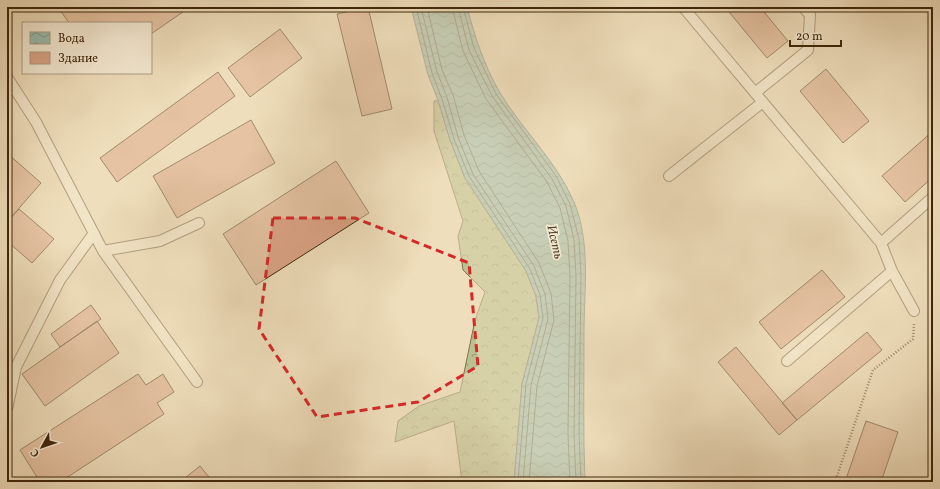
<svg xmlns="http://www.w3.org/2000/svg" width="940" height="489" font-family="Vollkorn,serif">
<defs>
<pattern id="forest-crowns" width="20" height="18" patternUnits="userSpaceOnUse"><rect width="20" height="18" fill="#bac190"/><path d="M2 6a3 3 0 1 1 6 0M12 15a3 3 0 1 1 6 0" fill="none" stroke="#999d74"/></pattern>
<pattern id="water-waves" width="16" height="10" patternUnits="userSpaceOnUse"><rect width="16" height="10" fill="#9abcb0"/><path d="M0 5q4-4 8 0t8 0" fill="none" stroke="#7f998d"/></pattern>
</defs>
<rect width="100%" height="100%" fill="#efdebb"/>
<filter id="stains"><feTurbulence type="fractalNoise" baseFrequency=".005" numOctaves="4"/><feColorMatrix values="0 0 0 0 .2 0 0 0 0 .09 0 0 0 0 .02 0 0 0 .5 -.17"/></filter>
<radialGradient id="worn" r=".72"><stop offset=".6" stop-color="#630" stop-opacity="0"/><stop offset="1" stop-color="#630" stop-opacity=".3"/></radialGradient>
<path fill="url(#forest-crowns)" stroke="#7c744e" d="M 438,100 L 450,140 L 465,178 L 526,271 L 536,296 L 539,318 L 522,384 L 514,482 L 462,482 L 454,421 L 395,442 L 398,421 L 419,406 L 460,392 L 475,320 L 485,292 L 463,270 L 458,236 L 463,221 L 434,131 L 434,101 Z"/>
<path fill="url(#water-waves)" stroke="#76806e" d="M 411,7 L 467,7 C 475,37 484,65 499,91 C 522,130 556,160 574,202 C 591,242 584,291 584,334 C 584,383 583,433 585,482 L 514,482 L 522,384 L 539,318 L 536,296 L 526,271 L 465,178 L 450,140 L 438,100 L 428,75 Z"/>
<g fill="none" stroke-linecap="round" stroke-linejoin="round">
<path stroke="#6c715e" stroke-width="1" d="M 416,7 L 432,73 L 442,99 L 454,139 L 469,176 L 530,269 L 540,295 L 543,318 L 526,384 L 518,482
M 421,7 L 437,72 L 447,97 L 458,137 L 473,174 L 534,266 L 545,294 L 548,319 L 531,385 L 523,482
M 427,7 L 442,70 L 453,95 L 464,135 L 479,171 L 539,263 L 551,293 L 554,320 L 537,386 L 529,482
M 452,7 L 463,51 L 486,99 L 547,182 L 560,208 L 568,241 L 570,276 L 568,434 L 570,482
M 458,7 L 469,50 L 492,96 L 552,179 L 566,206 L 574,240 L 576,276 L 574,434 L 576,482
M 463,7 L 474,48 L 496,94 L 556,176 L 570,204 L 579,239 L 581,276 L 579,434 L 581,482"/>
</g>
<path fill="#dba486" stroke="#3f260b" d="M 58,7 L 190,7 L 151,34 L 151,23 L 69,23 Z
M 368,7 L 392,109 L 362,116 L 337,14 Z
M 725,7 L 760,7 L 788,41 L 767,58 Z
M 280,29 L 302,58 L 250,97 L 228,68 Z
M 826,69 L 869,121 L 843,143 L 800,91 Z
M 218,72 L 235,96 L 117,182 L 100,158 Z
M 251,120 L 275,163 L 177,218 L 153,176 Z
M 933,131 L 933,177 L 905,202 L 882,176 Z
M 7,153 L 41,183 L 7,222 Z
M 336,161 L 369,213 L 256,285 L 223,234 Z
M 19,209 L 54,239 L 32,263 L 7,241 L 7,222 Z
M 822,270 L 845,297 L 781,349 L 759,322 Z
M 91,305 L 101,319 L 60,347 L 51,334 Z
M 97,321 L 119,353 L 45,406 L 22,374 Z
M 867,332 L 882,350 L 797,420 L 782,403 Z
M 736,347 L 797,420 L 779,435 L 718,362 Z
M 138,374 L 146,385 L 163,374 L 174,392 L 157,403 L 164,414 L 60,482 L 40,482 L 20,450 Z
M 866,421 L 898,432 L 881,482 L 845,482 Z
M 200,466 L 213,482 L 180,482 Z"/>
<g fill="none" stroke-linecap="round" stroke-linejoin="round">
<g stroke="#6b5437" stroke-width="12">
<path id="service" d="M 683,7 L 881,243 L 892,271 L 914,311
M 7,77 L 36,122 L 103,251 L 197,382
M 755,93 L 808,50 L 810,15 L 803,7
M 669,176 L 763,102
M 881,243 L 933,197
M 103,251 L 160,241 L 199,223
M 787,361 L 892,271
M 7,409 L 16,367 L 60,280 L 94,233"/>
</g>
<path stroke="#3f260b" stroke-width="2.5" stroke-dasharray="1 2" stroke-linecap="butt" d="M 835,482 L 873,370 L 913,339 L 914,324"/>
<use href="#service" stroke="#f5ead3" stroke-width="10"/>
</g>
<path d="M0 0H940V489H0ZM 273,218 L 355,218 L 469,263 L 478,366 L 418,402 L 317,417 L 259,329 Z" fill="#efdebb" fill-opacity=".55" fill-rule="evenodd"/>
<path fill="none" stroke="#d62828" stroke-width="3" stroke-dasharray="8 5" stroke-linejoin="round" d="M 273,218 L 355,218 L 469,263 L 478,366 L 418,402 L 317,417 L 259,329 Z"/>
<g text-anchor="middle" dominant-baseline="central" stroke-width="3.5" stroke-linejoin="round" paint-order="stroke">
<g font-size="13" font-style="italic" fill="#564c34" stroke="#f5ead3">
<text transform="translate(554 242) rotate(77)">Исеть</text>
</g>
</g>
<rect width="940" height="489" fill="none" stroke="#efdebb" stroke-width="24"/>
<rect x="8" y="8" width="924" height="473" fill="none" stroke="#3f260b" stroke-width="2"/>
<rect x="12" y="12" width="916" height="465" fill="none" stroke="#3f260b"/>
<rect x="22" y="22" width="130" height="52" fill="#f5ead3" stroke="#ac9c83"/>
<rect x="30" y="32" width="20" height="12" fill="url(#water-waves)" stroke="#ac9c83"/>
<text x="58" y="42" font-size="12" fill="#3f260b">Вода</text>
<rect x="30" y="52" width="20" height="12" fill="#dba486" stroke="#ac9c83"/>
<text x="58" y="62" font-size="12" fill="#3f260b">Здание</text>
<g transform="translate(42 447) rotate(230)" stroke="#f5ead3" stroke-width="3" paint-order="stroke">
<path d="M0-3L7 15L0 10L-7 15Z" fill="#3f260b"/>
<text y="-6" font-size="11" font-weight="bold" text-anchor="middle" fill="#3f260b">С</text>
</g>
<path d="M790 40v6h51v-6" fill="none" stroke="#3f260b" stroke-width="2"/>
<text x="796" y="40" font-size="12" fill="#3f260b" stroke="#f5ead3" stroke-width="3" paint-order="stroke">20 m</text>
<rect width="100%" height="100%" filter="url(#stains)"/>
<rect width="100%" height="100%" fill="url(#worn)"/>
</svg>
